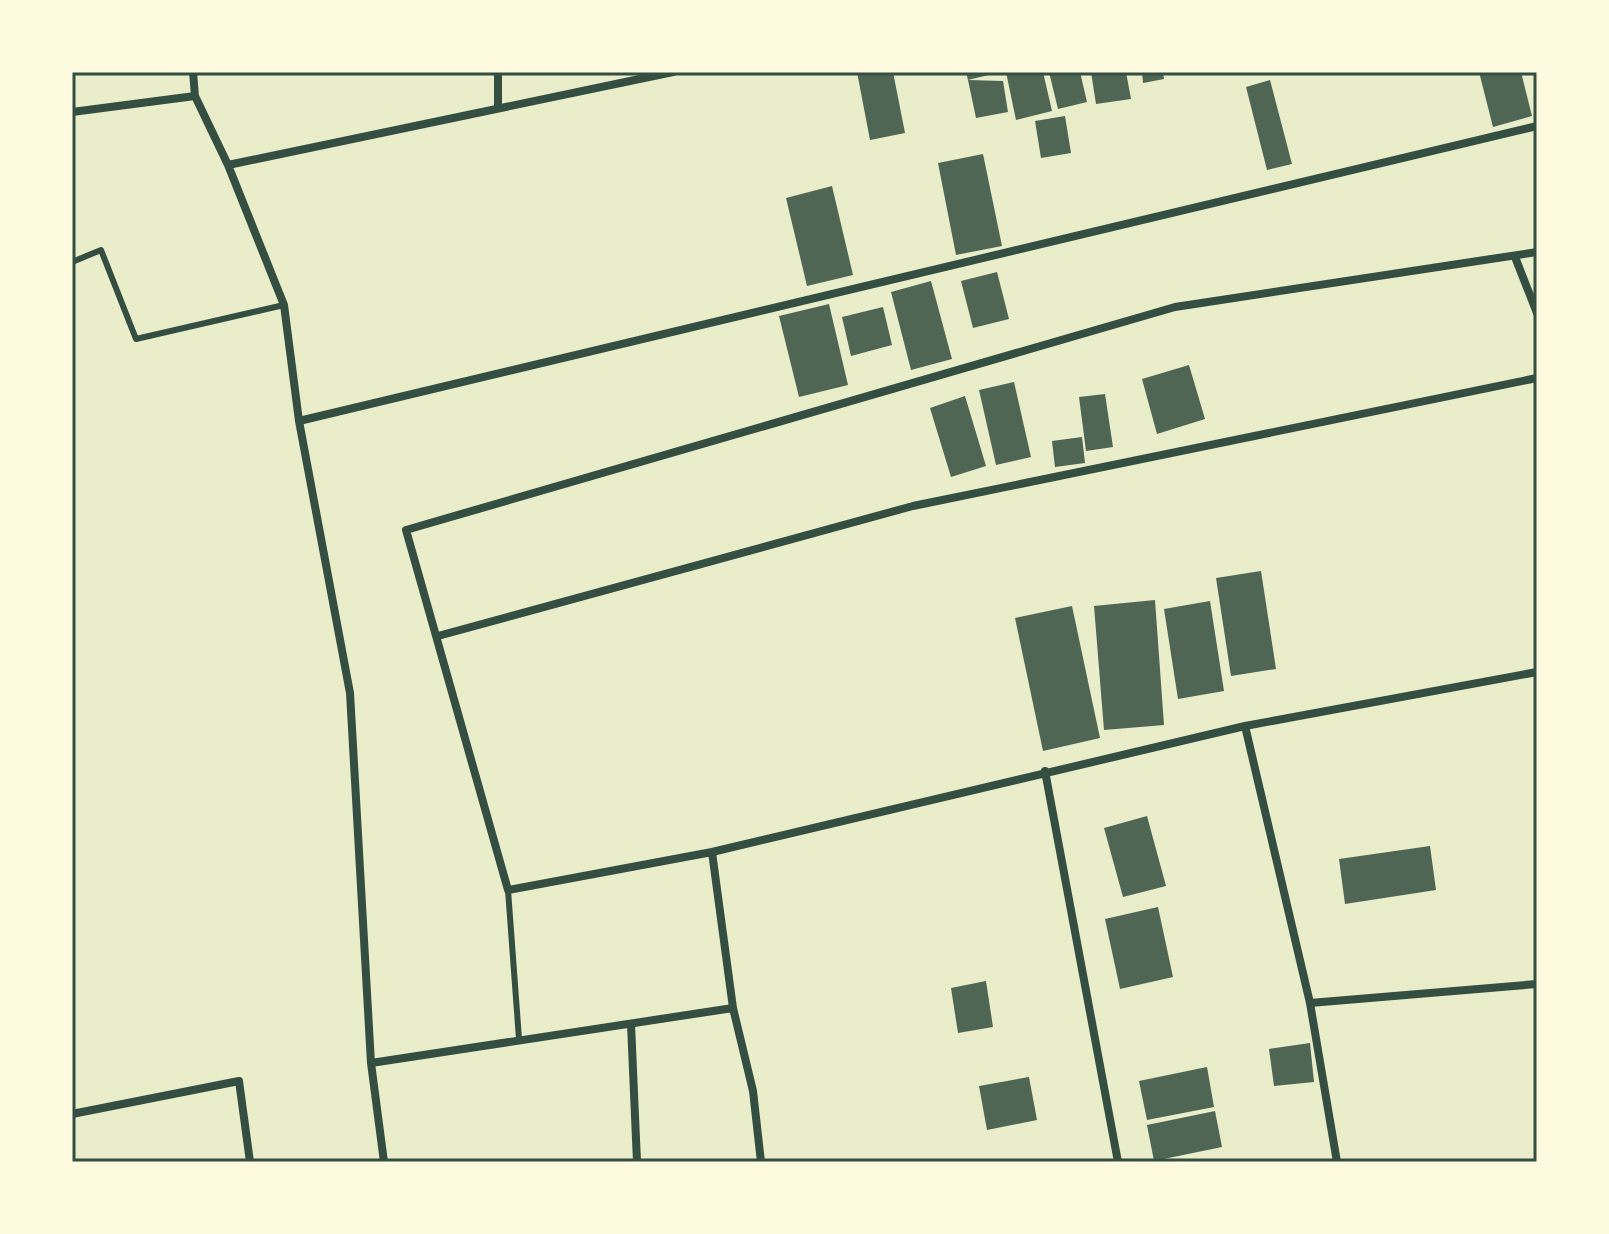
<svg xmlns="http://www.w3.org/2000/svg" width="1609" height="1234" font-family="'Zilla Slab',serif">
<rect width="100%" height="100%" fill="#e9edc9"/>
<path fill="#4f6655" d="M 857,72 L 893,72 L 905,133 L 870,140 Z
M 966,72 L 1001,72 L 968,80 L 1003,81 L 1008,112 L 976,118 L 968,80 Z
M 1006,72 L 1043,72 L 1052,111 L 1016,120 Z
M 1049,72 L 1080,72 L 1087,102 L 1058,109 Z
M 1091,72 L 1126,72 L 1131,99 L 1096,104 Z
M 1142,72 L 1163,72 L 1164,79 L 1143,83 Z
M 1479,72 L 1521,72 L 1532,116 L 1493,127 Z
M 1270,80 L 1292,164 L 1267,170 L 1246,87 Z
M 1065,116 L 1071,153 L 1041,158 L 1035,121 Z
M 983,154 L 1002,246 L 956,255 L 938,163 Z
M 832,186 L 853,275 L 807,286 L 786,198 Z
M 997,272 L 1009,319 L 973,328 L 961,281 Z
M 931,281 L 952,359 L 911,370 L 891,292 Z
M 829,304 L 848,385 L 799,397 L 779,316 Z
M 883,307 L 892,345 L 851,356 L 842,317 Z
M 1189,365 L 1205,419 L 1157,434 L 1142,379 Z
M 1014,382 L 1031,457 L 996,465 L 979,390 Z
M 1105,394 L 1113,447 L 1086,451 L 1079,397 Z
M 965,396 L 986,466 L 951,477 L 930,408 Z
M 1082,437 L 1085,463 L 1055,467 L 1052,441 Z
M 1261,571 L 1276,669 L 1231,676 L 1216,578 Z
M 1155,600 L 1164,725 L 1104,730 L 1094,606 Z
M 1210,601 L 1224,691 L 1178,699 L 1164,609 Z
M 1072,606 L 1100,738 L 1043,751 L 1015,618 Z
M 1147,816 L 1166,886 L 1123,897 L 1104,828 Z
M 1430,846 L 1436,890 L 1345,904 L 1339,859 Z
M 1158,907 L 1173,977 L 1120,989 L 1105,919 Z
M 986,981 L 993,1027 L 958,1033 L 951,988 Z
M 1310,1043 L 1314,1082 L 1274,1086 L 1269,1049 Z
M 1207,1067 L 1214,1107 L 1147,1120 L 1139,1081 Z
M 1029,1077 L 1037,1120 L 987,1130 L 979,1086 Z
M 1215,1111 L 1222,1147 L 1154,1161 L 1147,1125 Z"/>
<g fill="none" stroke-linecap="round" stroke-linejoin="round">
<path stroke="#344e41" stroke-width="6" d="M 72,262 L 101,250 L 136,339 L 284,305
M 508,890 L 519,1039"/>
<path stroke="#344e41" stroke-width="8" d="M 193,72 L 195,96
M 498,72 L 498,108
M 72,112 L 195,96 L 228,165 L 284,305 L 299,421 L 350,693 L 371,1063 L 384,1162
M 228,165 L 673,72
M 1537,252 L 1175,307 L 406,530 L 508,890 L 712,852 L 1245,726 L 1537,672
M 1515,257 L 1537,313
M 299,421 L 1537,126
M 438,636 L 913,506 L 1537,378
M 1245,726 L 1310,1003 L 1337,1162
M 1045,771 L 1118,1162
M 712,852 L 733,1008 L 753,1091 L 761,1162
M 1310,1003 L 1537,984
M 631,1024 L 637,1162
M 371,1063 L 733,1008
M 72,1114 L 239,1081 L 250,1162"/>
</g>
<rect width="1609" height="1234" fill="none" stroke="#fefae0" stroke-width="148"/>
<rect x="74" y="74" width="1461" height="1086" fill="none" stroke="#344e41" stroke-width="3"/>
</svg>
